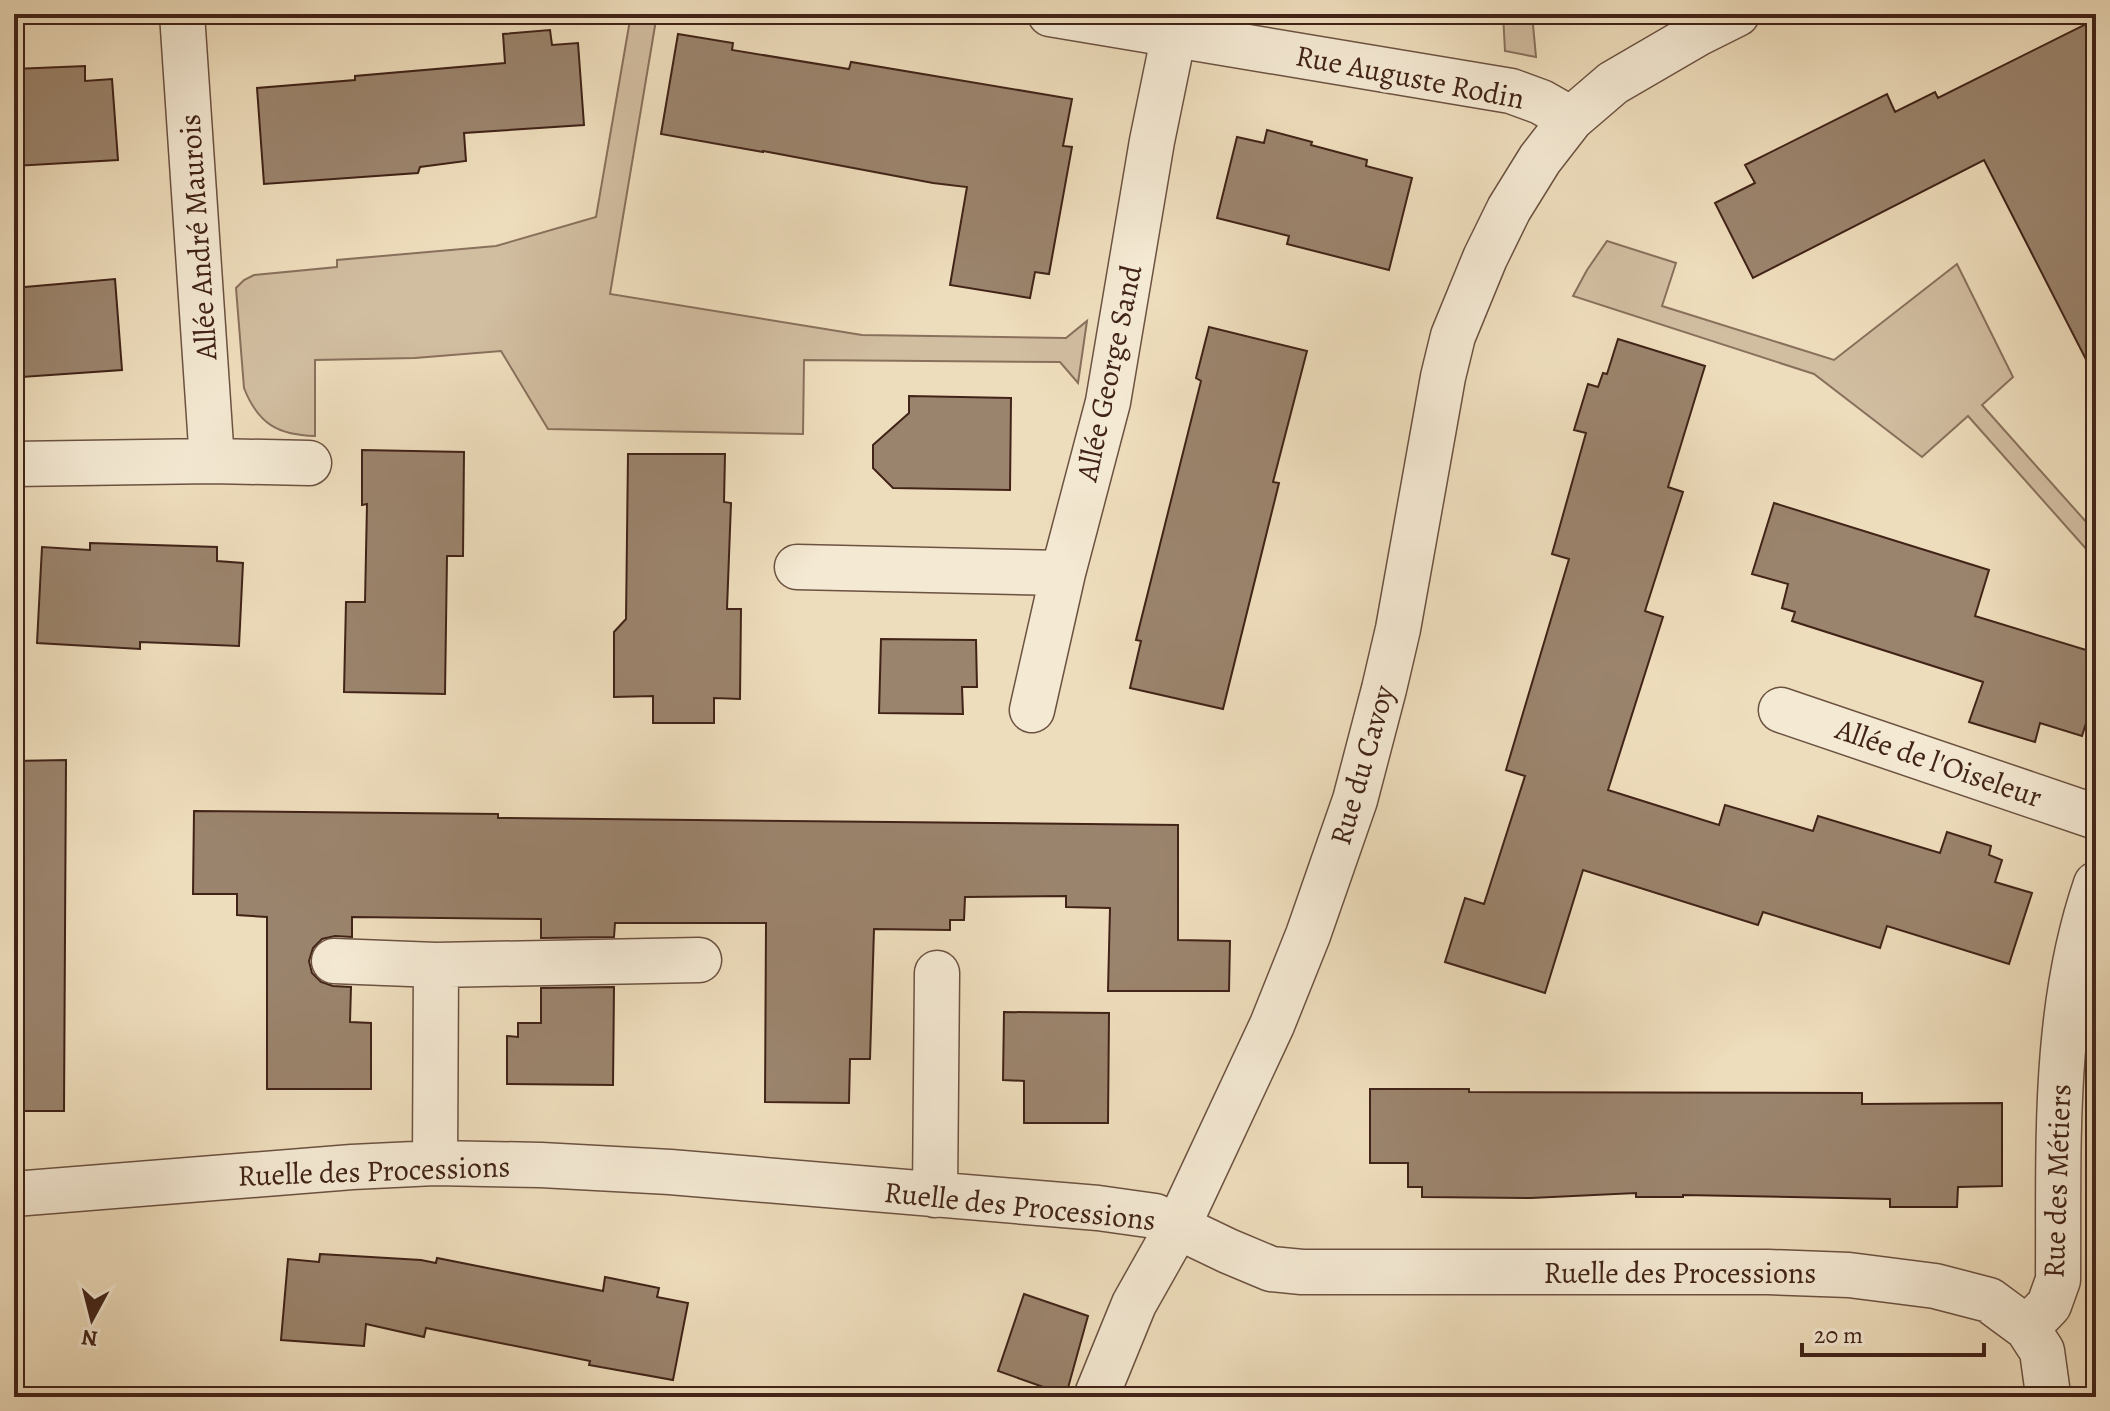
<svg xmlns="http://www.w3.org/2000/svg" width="2110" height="1411" font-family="Alegreya,serif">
<rect width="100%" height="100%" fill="#eeddbc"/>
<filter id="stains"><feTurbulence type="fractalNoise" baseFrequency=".0025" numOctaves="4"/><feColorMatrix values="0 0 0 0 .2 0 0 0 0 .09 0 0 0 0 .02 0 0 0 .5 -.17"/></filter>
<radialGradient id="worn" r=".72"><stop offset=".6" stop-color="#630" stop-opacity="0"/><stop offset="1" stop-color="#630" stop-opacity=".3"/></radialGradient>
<path fill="#d1bda0" stroke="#89705c" stroke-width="2" d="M 631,14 L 657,14 L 610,294 L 862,335 L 1066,338 L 1087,321 L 1078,383 L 1060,362 L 804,360 L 803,434 L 548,429 L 501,351 L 415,358 L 315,360 L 315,436 C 278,435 258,424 244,388 L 236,288 L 244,280 L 254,275 L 337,267 L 337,260 L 496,246 L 596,217 Z
M 1503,14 L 1532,14 L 1536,57 L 1505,51 Z
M 1607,241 L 1676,263 L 1662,306 L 1834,360 L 1957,264 L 2013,377 L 1982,405 L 2096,533 L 2096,560 L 1968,416 L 1922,457 L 1814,374 L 1573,296 L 1587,270 Z"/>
<path fill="#9b846d" stroke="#412318" stroke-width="2" d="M 2096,19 L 2096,379 L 1984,160 L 1753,278 L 1715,203 L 1755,183 L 1745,165 L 1887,94 L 1895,112 L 1935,92 L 1938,98 Z
M 550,30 L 552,45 L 578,43 L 584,125 L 464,133 L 466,161 L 420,167 L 418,173 L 264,184 L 257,88 L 355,80 L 355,76 L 505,63 L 503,34 Z
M 678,34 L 733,43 L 732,50 L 849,69 L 851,62 L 1072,99 L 1063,146 L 1072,147 L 1049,274 L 1035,272 L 1030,298 L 950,285 L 967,187 L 933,183 L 763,151 L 763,152 L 661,134 Z
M 85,66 L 85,81 L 112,79 L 118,160 L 14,166 L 14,69 Z
M 1267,130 L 1312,142 L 1311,145 L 1367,160 L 1366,166 L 1412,178 L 1389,270 L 1287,244 L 1289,236 L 1217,218 L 1237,137 L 1264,143 Z
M 115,279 L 122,370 L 22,377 L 14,288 Z
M 1209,327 L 1307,351 L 1273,482 L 1279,483 L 1223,709 L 1130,688 L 1141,641 L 1136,640 L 1201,381 L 1196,378 Z
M 1618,339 L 1705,366 L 1668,487 L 1683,492 L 1645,611 L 1663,617 L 1608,790 L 1719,825 L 1725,805 L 1813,831 L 1818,816 L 1940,853 L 1947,832 L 1991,846 L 1989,855 L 2002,860 L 1995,882 L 2032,893 L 2009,964 L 1887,926 L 1880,948 L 1763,912 L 1758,925 L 1583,870 L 1545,993 L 1445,962 L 1465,898 L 1484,904 L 1525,776 L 1506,770 L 1569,559 L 1552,554 L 1586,433 L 1574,430 L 1588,384 L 1598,387 L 1603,373 L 1607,374 Z
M 909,396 L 1011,398 L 1010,490 L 893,488 L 873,468 L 873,445 L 909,413 Z
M 362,450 L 464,452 L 463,556 L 447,556 L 445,694 L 344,692 L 346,602 L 365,602 L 367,504 L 362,505 Z
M 628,454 L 725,454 L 724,502 L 731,503 L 727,609 L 741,609 L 740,699 L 714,698 L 714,723 L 653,723 L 653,696 L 614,697 L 614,632 L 626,619 Z
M 1774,503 L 1989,570 L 1975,616 L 2096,653 L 2096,691 L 2082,736 L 2040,723 L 2035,742 L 1969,722 L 1983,682 L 1792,621 L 1795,612 L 1782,608 L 1788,584 L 1752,574 Z
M 90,543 L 217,547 L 217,561 L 243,563 L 239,646 L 140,642 L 140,649 L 37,643 L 42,547 L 90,550 Z
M 881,639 L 976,640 L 977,687 L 962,687 L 963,714 L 879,713 Z
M 66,760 L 64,1111 L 14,1111 L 14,761 Z
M 194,811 L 498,814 L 498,818 L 1178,825 L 1178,940 L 1230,941 L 1229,991 L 1108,991 L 1110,908 L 1066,907 L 1066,896 L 965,897 L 964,920 L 950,920 L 950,930 L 874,929 L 870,1059 L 850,1059 L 849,1103 L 765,1102 L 766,923 L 615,923 L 614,937 L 541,938 L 541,919 L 352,917 L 352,937 L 335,936 L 322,939 L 313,948 L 309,961 L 312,973 L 321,982 L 333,986 L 351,987 L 350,1022 L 371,1023 L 371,1089 L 267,1089 L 267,917 L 237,915 L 237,894 L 193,894 Z
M 614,987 L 613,1085 L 507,1084 L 507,1036 L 518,1037 L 518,1023 L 541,1023 L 541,988 Z
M 1004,1012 L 1109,1013 L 1108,1123 L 1024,1123 L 1024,1081 L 1003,1080 Z
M 1370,1089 L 1469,1089 L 1469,1092 L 1862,1093 L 1862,1104 L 2002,1103 L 2002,1186 L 1958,1187 L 1957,1207 L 1890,1207 L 1890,1199 L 1683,1195 L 1683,1197 L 1636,1197 L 1636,1193 L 1531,1198 L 1422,1197 L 1422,1187 L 1408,1187 L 1408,1163 L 1370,1163 Z
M 320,1254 L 421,1260 L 436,1263 L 437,1258 L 603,1291 L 605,1277 L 659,1288 L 657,1297 L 688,1303 L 673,1380 L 589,1365 L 590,1361 L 426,1328 L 424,1337 L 366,1324 L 364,1346 L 281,1340 L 288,1259 L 319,1262 Z
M 1024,1294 L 1088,1316 L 1066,1395 L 998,1371 Z"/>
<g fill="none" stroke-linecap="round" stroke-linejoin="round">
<g stroke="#6c5241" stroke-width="47">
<path id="street" d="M 182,14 L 212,461
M 1050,14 L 1511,91 L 1541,102 L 1571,119 L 1613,83 L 1699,33 L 1737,14
M 14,464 L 212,461 L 309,463
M 797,567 L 1063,573
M 1032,710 L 1063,573 L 1108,402 L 1152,141 L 1174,34
M 1781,710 L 2096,817
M 334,961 L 436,965 L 699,960
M 435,1163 L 436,965
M 14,1194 L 352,1167 L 435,1163 L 541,1165 L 670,1172 L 1098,1208 L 1155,1216 L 1228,1251 L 1271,1269 L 1302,1272 L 1768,1272 L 1849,1275 L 1935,1286 L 1989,1300 L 2027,1328 L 2042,1351 L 2047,1387 L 2046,1397
M 935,1195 L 937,973
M 2027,1328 L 2049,1305 L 2058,1280 C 2059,1147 2052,1012 2096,884
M 1096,1397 L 1134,1304 L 1178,1226 L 1272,1025 L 1308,935 L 1355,800 L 1384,689 L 1398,629 L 1443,377 L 1453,336 L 1485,258 L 1509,209 L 1540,159 L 1571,119"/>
</g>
<use href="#street" stroke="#f4e9d3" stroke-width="44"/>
</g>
<g text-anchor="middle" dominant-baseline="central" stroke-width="6" stroke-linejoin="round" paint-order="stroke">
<g font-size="30" fill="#412318" stroke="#f4e9d3">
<text transform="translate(1410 77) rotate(11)">Rue Auguste Rodin</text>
<text transform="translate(198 237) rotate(-94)">Allée André Maurois</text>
<text transform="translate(1109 373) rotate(-78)">Allée George Sand</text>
<text transform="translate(1939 763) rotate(19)">Allée de l'Oiseleur</text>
<text transform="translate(1362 765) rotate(-74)">Rue du Cavoy</text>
<text transform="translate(374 1171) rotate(-2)">Ruelle des Processions</text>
<text transform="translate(2057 1181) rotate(-88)">Rue des Métiers</text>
<text transform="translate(1020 1206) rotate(6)">Ruelle des Processions</text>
<text x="1680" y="1273">Ruelle des Processions</text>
</g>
</g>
<rect width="2110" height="1411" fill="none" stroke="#eeddbc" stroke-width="48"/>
<rect x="16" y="16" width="2078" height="1379" fill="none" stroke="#412318" stroke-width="4"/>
<rect x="24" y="24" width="2062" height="1363" fill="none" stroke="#412318" stroke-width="2"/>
<g transform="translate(92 1319) rotate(187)" stroke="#f4e9d3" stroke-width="6" paint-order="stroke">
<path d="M0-6L14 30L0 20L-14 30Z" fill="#412318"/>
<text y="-12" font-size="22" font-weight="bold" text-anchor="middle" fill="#412318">N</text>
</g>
<path d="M1802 1343v12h182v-12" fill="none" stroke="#412318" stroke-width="4"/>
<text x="1814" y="1343" font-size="24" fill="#412318" stroke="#f4e9d3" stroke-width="6" paint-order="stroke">20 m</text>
<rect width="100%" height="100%" filter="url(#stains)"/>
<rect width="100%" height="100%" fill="url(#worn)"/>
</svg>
